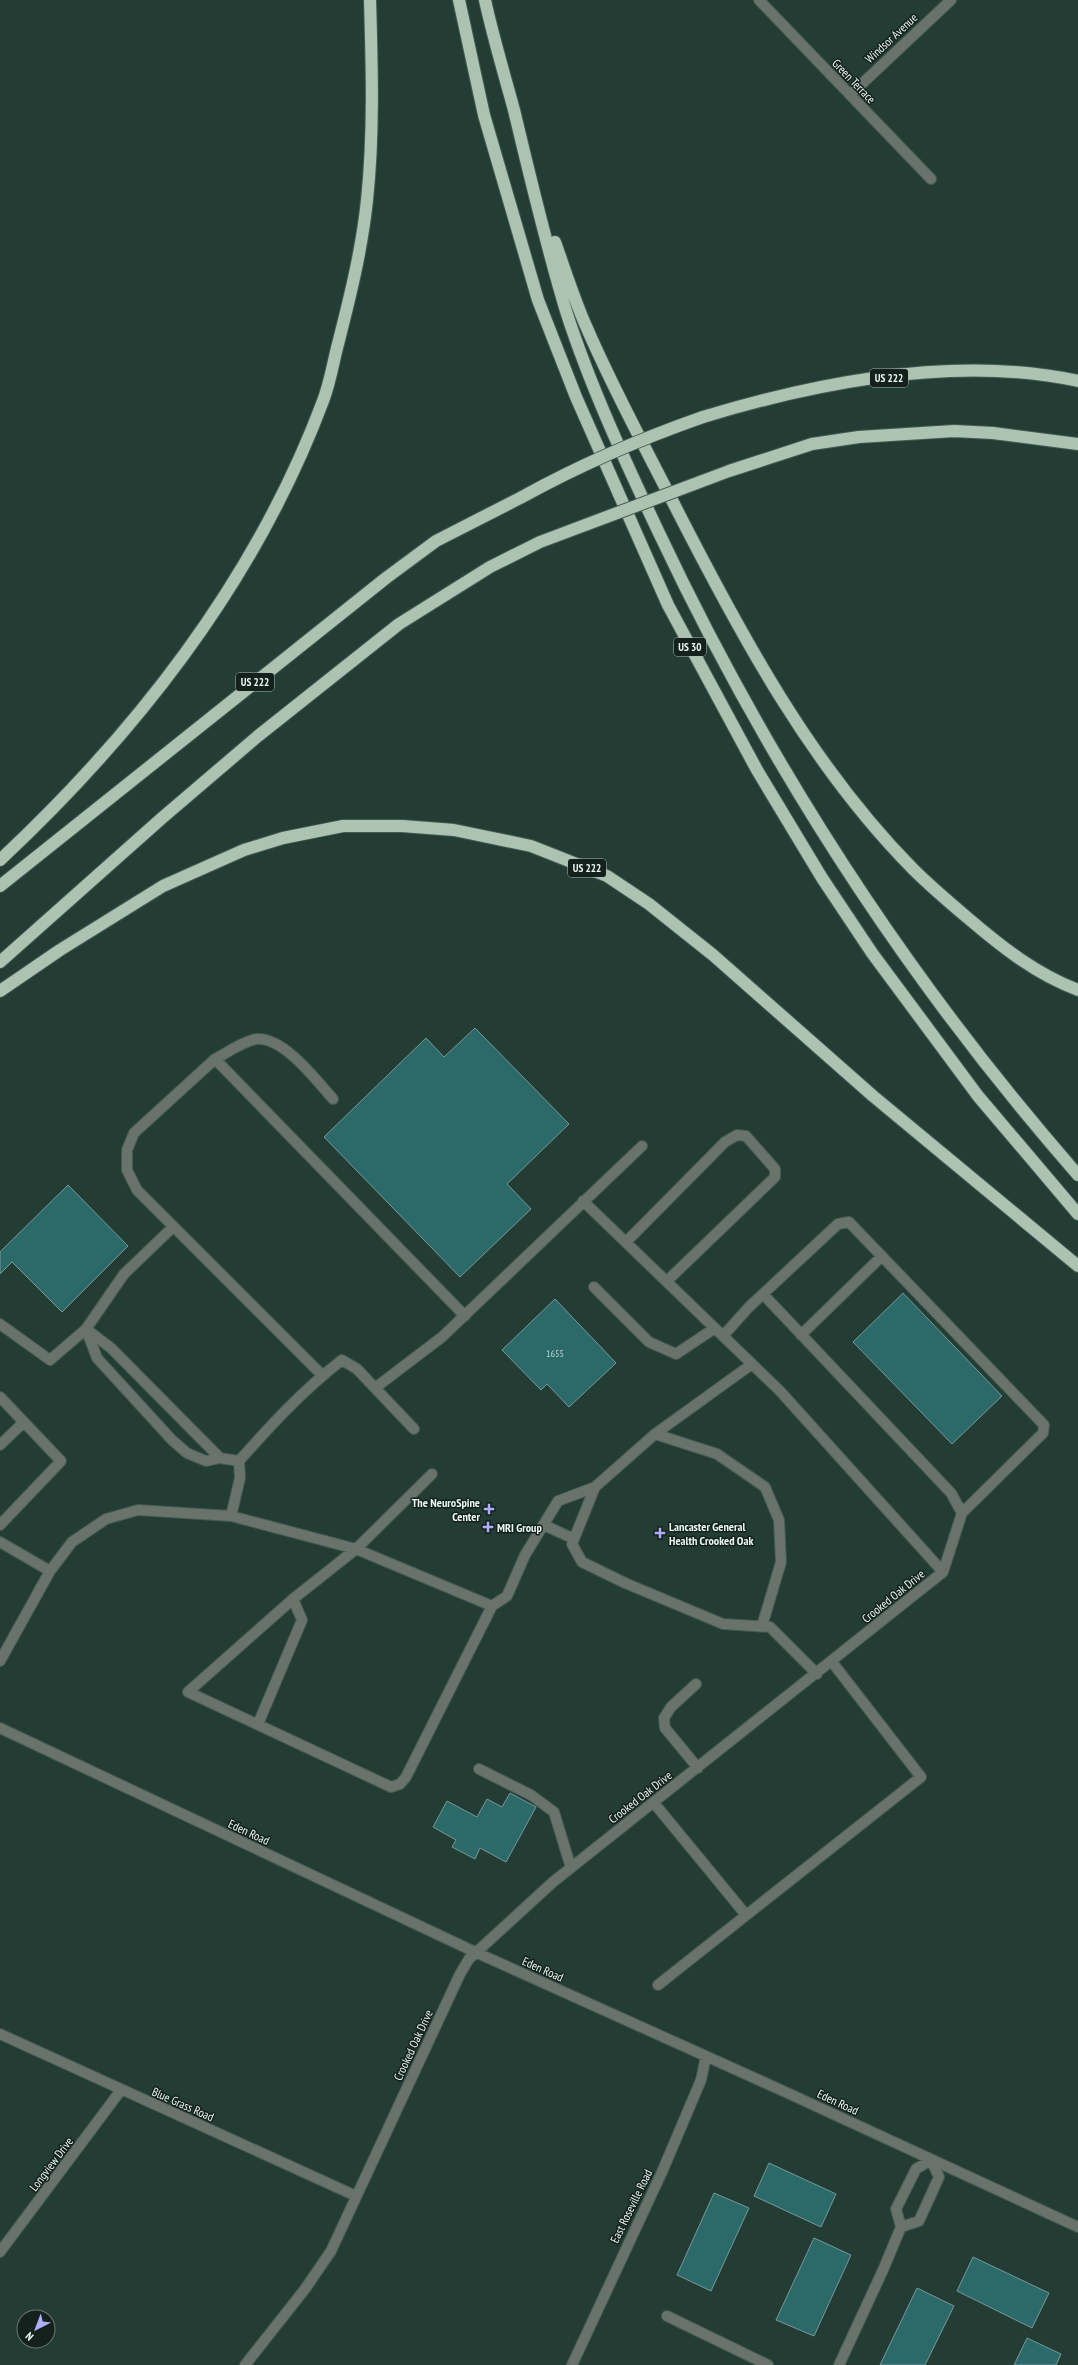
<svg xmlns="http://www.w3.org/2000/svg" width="1078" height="2365" font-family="'PT Sans Narrow',sans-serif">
<rect width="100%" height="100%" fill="#233d35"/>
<path fill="#2c6969" stroke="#789898" d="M 475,1028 L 569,1124 L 507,1184 L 531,1209 L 460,1277 L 324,1137 L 426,1038 L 444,1057 Z
M 68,1185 L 128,1246 L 62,1312 L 12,1262 L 0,1274 L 0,1252 Z
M 903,1293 L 1002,1396 L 952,1444 L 853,1342 Z
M 555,1299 L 616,1363 L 569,1407 L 547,1384 L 541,1390 L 502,1350 Z
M 510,1793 L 536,1807 L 506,1862 L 480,1848 L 475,1859 L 452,1847 L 456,1840 L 433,1827 L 447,1801 L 477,1817 L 487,1799 L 502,1807 Z
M 769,2163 L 836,2194 L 821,2227 L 754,2196 Z
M 714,2193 L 749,2208 L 711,2291 L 677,2275 Z
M 814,2238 L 851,2255 L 814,2336 L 776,2320 Z
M 973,2257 L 1049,2293 L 1032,2328 L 957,2291 Z
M 917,2288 L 954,2306 L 925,2365 L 880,2365 Z
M 1027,2338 L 1061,2354 L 1056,2365 L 1014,2365 Z"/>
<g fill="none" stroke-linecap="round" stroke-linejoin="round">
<g stroke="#435b53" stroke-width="12">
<path id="minor" d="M 759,0 L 931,179
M 850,95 L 951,0
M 215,1059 C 227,1053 243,1041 257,1039 C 284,1037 317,1081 333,1099
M 626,1242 L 725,1142 L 737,1135 L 746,1136 L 775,1169 L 775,1177 L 667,1281
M 594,1287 L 649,1342 L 676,1354 L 715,1328
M 763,1294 L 951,1493 L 962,1513
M 0,1324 L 50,1360 L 86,1329 L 124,1274 L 173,1227
M 801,1335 L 882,1256
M 723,1336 L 749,1307 L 838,1224 L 849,1222 L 1044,1425 L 1043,1433 L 962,1513 L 943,1572
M 322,1375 L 137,1190 L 127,1170 L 127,1150 L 134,1133 L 215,1059 L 465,1316
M 375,1388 L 414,1429
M 0,1397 L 61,1461 L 0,1525
M 655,1434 L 717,1454 L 765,1487 L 779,1520 L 781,1562 L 762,1626
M 0,1445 L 24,1422
M 220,1458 L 111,1348 L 86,1329 L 97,1358 L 172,1440 L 187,1453 L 206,1461 L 220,1458 L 239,1461 C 271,1425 303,1390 342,1360 L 357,1369 L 375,1388 L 442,1337 L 642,1146
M 595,1487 L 572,1544 L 582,1562 L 625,1583 L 723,1624 L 770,1627 L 817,1674
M 231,1516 L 240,1478 L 239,1461
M 544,1525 L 574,1539
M 0,1542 L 50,1571
M 492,1606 L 507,1596 L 525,1555 L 558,1501 L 595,1487 L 655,1434 L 752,1364
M 0,1661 L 50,1571 L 72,1542 L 106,1519 L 138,1510 L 231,1516 L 356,1549 L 492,1606 L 406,1777 L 400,1784 L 391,1787 L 188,1692 L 293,1599 L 356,1549 L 432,1474
M 696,1684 L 671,1707 L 664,1718 L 665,1728 L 698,1768
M 258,1724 L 302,1620 L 293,1599
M 0,1728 L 475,1952 L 781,2090 L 1078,2227
M 479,1769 L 531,1795 L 554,1812 L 571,1868
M 654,1803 L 746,1915
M 658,1985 L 921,1777 L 832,1662
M 0,2034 L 356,2196
M 0,2252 L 121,2090
M 667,2316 L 768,2365
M 245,2365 L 305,2289 L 331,2251 L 460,1974 L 469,1959 L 553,1882 L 943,1572 L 780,1391 L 583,1201
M 572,2365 L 662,2172 L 701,2080 L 706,2056
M 839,2365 L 883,2270 L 901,2227 L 896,2209 L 916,2169 L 931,2160 L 939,2177 L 919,2221 L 901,2227"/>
</g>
<g stroke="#435b53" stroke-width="14">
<path id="highway" d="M 459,0 L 484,115 L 538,300 L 576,397 L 668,605 L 757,770 L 822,878 L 872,953 L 978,1096 L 1078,1214
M 485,0 C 493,37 504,73 514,110 C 530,177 546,245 566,311 C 590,386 625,461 659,533 C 768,764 909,982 1078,1175
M 555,242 C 565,270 574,299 586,326 C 613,389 646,449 677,510 C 742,637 812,767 913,869 C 931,887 950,903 969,919 C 1003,948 1036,974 1078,990
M 703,417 C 818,382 959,355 1078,381
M 729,471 L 812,444 L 859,437 L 954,431 L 993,433 L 1078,444
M 0,860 C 138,731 256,580 323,401 C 330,383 333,363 338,344 C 350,297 362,249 367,200 C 374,134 372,67 370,0
M 0,886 L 386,578 L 436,541 L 522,497
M 0,962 L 162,818 L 258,736 L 399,624 L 490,567 L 540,542
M 0,991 L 60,950 L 163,886 L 244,850 L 283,838 L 343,826 L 402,826 L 454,830 L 531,846 L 607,876 L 649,904 L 713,955 L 873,1096 L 1078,1266"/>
</g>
<use href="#minor" stroke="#69726b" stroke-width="10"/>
<use href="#highway" stroke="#acc3b2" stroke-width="12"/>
<g stroke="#435b53" stroke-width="14" stroke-linecap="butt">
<path id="highway-bridge" d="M 522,497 C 580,465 640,439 703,417
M 540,542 L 729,471"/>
</g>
<use href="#highway-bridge" stroke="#acc3b2" stroke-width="12"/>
</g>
<g fill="#adaffb" stroke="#15211d" stroke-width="1.5">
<path d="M487 1503h4v4h4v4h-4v4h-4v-4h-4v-4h4z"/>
<path d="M486 1521h4v4h4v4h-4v4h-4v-4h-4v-4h4z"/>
<path d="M658 1527h4v4h4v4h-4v4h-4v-4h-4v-4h4z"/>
</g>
<g text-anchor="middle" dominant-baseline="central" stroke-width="3" stroke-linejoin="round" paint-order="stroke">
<g font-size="10" fill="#bad4d0">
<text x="555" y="1353">1655</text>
</g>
<g fill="#15211d" stroke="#a9b8b3" stroke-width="1">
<rect x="870" y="369" width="38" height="18" rx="3"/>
<rect x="674" y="638" width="32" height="18" rx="3"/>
<rect x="236" y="673" width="38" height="18" rx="3"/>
<rect x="568" y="859" width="38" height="18" rx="3"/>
</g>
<g font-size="11" font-weight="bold" fill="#e9f8f3">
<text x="889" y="378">US 222</text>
<text x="690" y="647">US 30</text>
<text x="255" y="682">US 222</text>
<text x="587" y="868">US 222</text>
</g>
<g font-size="12" fill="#e9f8f3" stroke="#15211d">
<text transform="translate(891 38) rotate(-43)">Windsor Avenue</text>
<text transform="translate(854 81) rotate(46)">Green Terrace</text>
<text transform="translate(893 1596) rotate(-39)">Crooked Oak Drive</text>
<text transform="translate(640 1797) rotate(-38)">Crooked Oak Drive</text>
<text transform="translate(249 1832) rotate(25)">Eden Road</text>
<text transform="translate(543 1969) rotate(24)">Eden Road</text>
<text transform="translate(413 2045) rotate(-65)">Crooked Oak Drive</text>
<text transform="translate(838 2102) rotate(25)">Eden Road</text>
<text transform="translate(183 2104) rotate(24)">Blue Grass Road</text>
<text transform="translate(51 2164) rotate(-53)">Longview Drive</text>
<text transform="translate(631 2206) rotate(-64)">East Roseville Road</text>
</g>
<g font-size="12" font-weight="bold" fill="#e9f8f3" stroke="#15211d" text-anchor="start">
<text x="480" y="1502" text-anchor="end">The NeuroSpine<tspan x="480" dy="14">Center</tspan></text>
<text x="669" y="1526">Lancaster General<tspan x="669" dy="14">Health Crooked Oak</tspan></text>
<text x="497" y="1527">MRI Group</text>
</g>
</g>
<g transform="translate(36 2329) rotate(222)"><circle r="19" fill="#15211d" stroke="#6a7773"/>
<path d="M0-3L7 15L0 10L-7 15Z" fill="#adaffb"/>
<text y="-6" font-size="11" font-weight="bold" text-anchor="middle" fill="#e9f8f3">N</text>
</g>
</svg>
